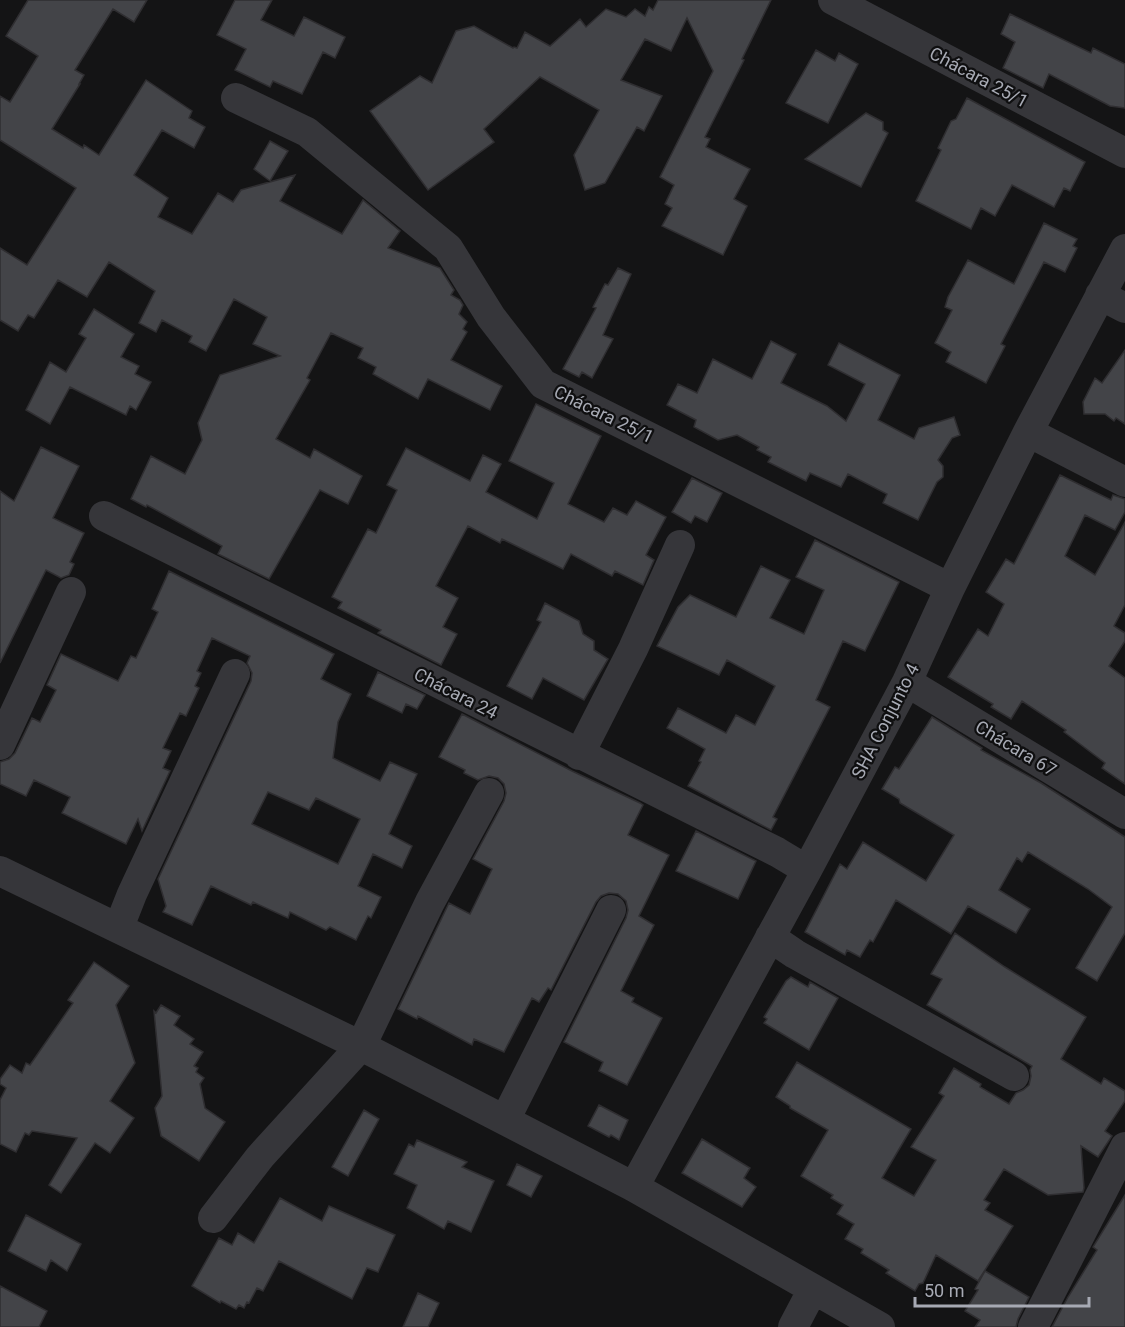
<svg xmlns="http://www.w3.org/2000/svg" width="1125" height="1327" font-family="Roboto,sans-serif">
<rect width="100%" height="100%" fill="#141415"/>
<path fill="#434448" stroke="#2f2e31" stroke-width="1.5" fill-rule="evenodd" d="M 28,0 L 147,0 L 134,22 L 113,9 L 75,70 L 84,75 L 79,84 L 80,84 L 52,129 L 83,148 L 84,145 L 99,155 L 146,80 L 192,111 L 189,118 L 205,127 L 194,148 L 162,130 L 134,175 L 168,198 L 158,217 L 192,234 L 218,193 L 233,202 L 241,190 L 295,175 L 280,201 L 342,234 L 363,200 L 400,231 L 388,248 L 440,268 L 454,290 L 451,295 L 460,300 L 463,305 L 459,314 L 467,322 L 463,329 L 467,332 L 451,360 L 502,386 L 490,410 L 428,379 L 418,399 L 373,374 L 376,367 L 358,358 L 363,348 L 331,333 L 307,378 L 310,380 L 276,439 L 310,458 L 314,449 L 362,476 L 348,504 L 320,490 L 269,579 L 218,554 L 222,546 L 147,505 L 146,507 L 131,499 L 151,456 L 185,474 L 202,440 L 198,423 L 220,375 L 280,356 L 253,344 L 267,317 L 234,299 L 206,351 L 189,342 L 192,336 L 162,320 L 156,332 L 139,323 L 155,291 L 109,262 L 87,297 L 58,280 L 34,318 L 28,315 L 18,331 L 0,320 L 0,248 L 27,265 L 76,188 L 0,140 L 0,96 L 10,102 L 38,56 L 6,36 Z
M 235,0 L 272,0 L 261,20 L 294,36 L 304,17 L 345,37 L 335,58 L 323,52 L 302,94 L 273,81 L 270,87 L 235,70 L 246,49 L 217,35 Z
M 658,0 L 771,0 L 742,59 L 744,60 L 705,137 L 710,139 L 706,147 L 750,169 L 734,199 L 747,206 L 723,255 L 662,226 L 672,208 L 665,204 L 674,185 L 660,177 L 713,71 L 687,18 L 671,51 L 645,39 L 621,80 L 662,96 L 644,131 L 637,127 L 605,183 L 585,190 L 574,155 L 599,110 L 540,77 L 484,129 L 494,142 L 428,190 L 370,111 L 420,76 L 432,83 L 456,31 L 474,26 L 513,48 L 514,47 L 517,48 L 525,32 L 550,46 L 580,19 L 586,27 L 606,9 L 626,17 L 635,9 L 645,16 L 649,7 L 653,10 Z
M 1010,14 L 1091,53 L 1093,48 L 1125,64 L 1125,108 L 1110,106 L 1049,74 L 1043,88 L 1003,68 L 1015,42 L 1001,34 Z
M 816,50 L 835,61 L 839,53 L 858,64 L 828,123 L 786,103 Z
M 967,98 L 1085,162 L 1070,191 L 1064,188 L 1054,207 L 1012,185 L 995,216 L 981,208 L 971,229 L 916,201 L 941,150 L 938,148 L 951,121 L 956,119 Z
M 866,113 L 883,122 L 883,130 L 888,133 L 861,187 L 805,159 Z
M 270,141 L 288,151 L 270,181 L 254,169 Z
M 1044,223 L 1077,239 L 1073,246 L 1077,248 L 1065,272 L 1044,262 L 1001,344 L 1005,346 L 986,383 L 946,362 L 951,352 L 935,343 L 952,310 L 945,307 L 948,297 L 968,260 L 1014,284 Z
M 618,268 L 631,274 L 603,335 L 613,339 L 592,378 L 582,372 L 579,377 L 563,369 L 596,308 L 593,307 L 605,284 L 608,285 Z
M 94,309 L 134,334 L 121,357 L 139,366 L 135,374 L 151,382 L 136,410 L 130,406 L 126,415 L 70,387 L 50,424 L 26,410 L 50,362 L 66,372 L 86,338 L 79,334 Z
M 771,341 L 796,354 L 781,383 L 827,406 L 846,421 L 865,384 L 828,365 L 839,343 L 900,375 L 878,420 L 914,439 L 919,428 L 954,417 L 960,435 L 952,438 L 938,460 L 943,466 L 943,477 L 937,482 L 918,520 L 883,503 L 887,494 L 848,474 L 841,487 L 810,473 L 806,481 L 768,462 L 771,457 L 757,450 L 759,447 L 737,435 L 718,440 L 694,427 L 696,420 L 667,405 L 678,384 L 697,393 L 713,359 L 752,379 Z
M 1125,350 L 1125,424 L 1116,418 L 1114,421 L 1105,414 L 1084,414 L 1083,402 L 1095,378 L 1102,383 Z
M 536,404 L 601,436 L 568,504 L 604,522 L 613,508 L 627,515 L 636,501 L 666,517 L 646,555 L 654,560 L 643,585 L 615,571 L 612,576 L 571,554 L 563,569 L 502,539 L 500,543 L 468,526 L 436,586 L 458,598 L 443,627 L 457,634 L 441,665 L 378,633 L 381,630 L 338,608 L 342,602 L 332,597 L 368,529 L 376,533 L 397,490 L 387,485 L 406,448 L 470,481 L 483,455 L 501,464 L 486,492 L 537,519 L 554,483 L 509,461 Z
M 41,447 L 79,466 L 53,518 L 84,533 L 70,562 L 74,564 L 69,575 L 61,578 L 46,570 L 0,663 L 0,491 L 14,501 Z
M 1060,475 L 1111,500 L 1113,495 L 1125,499 L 1125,512 L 1115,530 L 1085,515 L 1065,556 L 1095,575 L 1125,522 L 1125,605 L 1114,626 L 1125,633 L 1125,641 L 1109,666 L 1125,678 L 1125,784 L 1102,768 L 1105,763 L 1064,732 L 1066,730 L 1022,701 L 1011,719 L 991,707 L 993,704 L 948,677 L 978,629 L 988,636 L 1004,604 L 986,592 L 1006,559 L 1014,564 Z
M 692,478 L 722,493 L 707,522 L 695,516 L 691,523 L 672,512 Z
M 815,540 L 899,582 L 865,651 L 843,641 L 816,700 L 830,707 L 773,817 L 777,819 L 771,830 L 688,786 L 701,762 L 699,761 L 705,749 L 667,728 L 678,708 L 726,733 L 736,715 L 755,725 L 775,686 L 727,660 L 719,675 L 657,646 L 678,607 L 690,595 L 736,617 L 761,566 L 790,580 L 770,618 L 804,634 L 824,590 L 796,577 Z
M 169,571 L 334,654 L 321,679 L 351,694 L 338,722 L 333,758 L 380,781 L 390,762 L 417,774 L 389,834 L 412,846 L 402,868 L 373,854 L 358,886 L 381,897 L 371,918 L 368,916 L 356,940 L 330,927 L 326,930 L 290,912 L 288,918 L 253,902 L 251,905 L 211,886 L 192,925 L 163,912 L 166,906 L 158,879 L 251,681 L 252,673 L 247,663 L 250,656 L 212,638 L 197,671 L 201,673 L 195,686 L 199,688 L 186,716 L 180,713 L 163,748 L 171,751 L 163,768 L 170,771 L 142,831 L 138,819 L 126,844 L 62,813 L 70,797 L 34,780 L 26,796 L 0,784 L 0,762 L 9,759 L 15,753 L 32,718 L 40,722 L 56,690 L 47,685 L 61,654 L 118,681 L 131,656 L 136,658 L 158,612 L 152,609 ZM 268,792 L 309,810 L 316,798 L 360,819 L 338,864 L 252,824 Z
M 545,603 L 579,621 L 583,634 L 594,641 L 594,650 L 608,659 L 584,700 L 543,678 L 532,699 L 507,686 L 541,622 L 537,620 Z
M 378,672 L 425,695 L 417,709 L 406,704 L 402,713 L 367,696 Z
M 462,714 L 572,771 L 640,803 L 643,805 L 628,835 L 669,855 L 639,916 L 654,925 L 621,991 L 634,998 L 632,1002 L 662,1018 L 627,1085 L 599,1071 L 603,1062 L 564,1042 L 626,918 L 628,910 L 626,901 L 618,894 L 609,893 L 601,896 L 596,902 L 551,990 L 548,988 L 539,1002 L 532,998 L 504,1052 L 474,1039 L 472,1045 L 418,1016 L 417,1019 L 398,1009 L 449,903 L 470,914 L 492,869 L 473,859 L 504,801 L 506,793 L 504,784 L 498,778 L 489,776 L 478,780 L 464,773 L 465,770 L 439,757 Z
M 932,717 L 982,748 L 981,750 L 1041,783 L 1125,837 L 1125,933 L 1097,981 L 1076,968 L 1112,907 L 1088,889 L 1028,852 L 1022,862 L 1017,858 L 999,890 L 1030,909 L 1016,933 L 968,906 L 951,934 L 896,900 L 873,942 L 870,940 L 860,957 L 847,950 L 845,955 L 805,932 L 840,864 L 847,869 L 863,842 L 926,881 L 954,835 L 900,803 L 899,799 L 882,789 L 895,767 L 899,769 Z
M 696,831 L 756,861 L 738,899 L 676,871 Z
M 955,933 L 1005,967 L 1086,1017 L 1061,1059 L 1101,1084 L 1104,1078 L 1125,1091 L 1125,1101 L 1105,1131 L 1112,1136 L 1098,1157 L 1081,1146 L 1084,1188 L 1083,1192 L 1048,1195 L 1004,1169 L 984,1200 L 990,1203 L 985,1210 L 1013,1226 L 978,1281 L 936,1255 L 923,1283 L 919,1284 L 915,1291 L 886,1273 L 889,1270 L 861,1253 L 863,1249 L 845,1239 L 854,1224 L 837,1214 L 843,1205 L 831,1198 L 833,1195 L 801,1176 L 828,1130 L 790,1108 L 790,1106 L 776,1097 L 797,1062 L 911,1129 L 882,1178 L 914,1196 L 936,1160 L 911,1147 L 944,1096 L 939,1093 L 954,1068 L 981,1084 L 980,1087 L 1009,1104 L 1016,1093 L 1023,1090 L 1029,1085 L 1031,1076 L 1030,1070 L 1032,1066 L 927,1005 L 942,979 L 931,974 Z
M 94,962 L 129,986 L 116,1005 L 135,1063 L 110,1101 L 134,1118 L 110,1153 L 95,1143 L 61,1193 L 49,1185 L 77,1138 L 32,1131 L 29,1135 L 25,1133 L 16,1152 L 0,1144 L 0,1100 L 6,1088 L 0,1084 L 0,1079 L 10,1065 L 22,1073 L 26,1063 L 30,1065 L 73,1003 L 68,1000 Z
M 791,977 L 808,987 L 810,982 L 838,998 L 809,1050 L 764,1023 L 767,1019 L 764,1017 L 786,981 Z
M 161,1005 L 180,1016 L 174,1025 L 194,1039 L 190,1044 L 203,1052 L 194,1066 L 198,1068 L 196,1072 L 204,1078 L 200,1084 L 205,1108 L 225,1122 L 199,1161 L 161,1136 L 155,1108 L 162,1096 L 154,1011 L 156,1013 Z
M 599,1105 L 628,1120 L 619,1140 L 611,1135 L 609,1137 L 588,1126 Z
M 364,1110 L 379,1119 L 348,1176 L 332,1167 Z
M 702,1139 L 750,1168 L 744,1178 L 756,1187 L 742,1207 L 682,1173 Z
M 417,1140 L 467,1162 L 462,1167 L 494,1181 L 471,1232 L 448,1221 L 444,1229 L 407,1208 L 417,1185 L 394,1174 L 409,1144 L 414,1147 Z
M 517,1164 L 542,1176 L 531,1197 L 507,1185 Z
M 1125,1195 L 1125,1327 L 1052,1327 L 1068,1297 L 1097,1250 L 1093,1247 Z
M 280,1198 L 322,1221 L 329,1206 L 395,1235 L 378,1272 L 367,1268 L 352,1299 L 279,1261 L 263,1291 L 257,1288 L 249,1303 L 247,1302 L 244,1308 L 239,1305 L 236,1309 L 221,1301 L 220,1303 L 192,1286 L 219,1238 L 232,1245 L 238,1233 L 254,1243 Z
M 26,1215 L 81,1244 L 67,1271 L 51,1260 L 46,1271 L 8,1251 Z
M 985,1271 L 1029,1297 L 1018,1319 L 1016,1327 L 975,1327 L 980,1320 L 965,1311 L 978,1290 L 975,1289 Z
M 0,1286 L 47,1311 L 39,1327 L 0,1327 Z
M 418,1293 L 439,1303 L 428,1327 L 403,1327 Z"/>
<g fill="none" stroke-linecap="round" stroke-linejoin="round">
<path stroke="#36363a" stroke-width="30" d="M 833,0 L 1125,153
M 236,98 L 307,132 L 448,248 L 491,317 L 543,384 L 950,588
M 1100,295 L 1125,308
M 1028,432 L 1125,482
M 104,516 L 777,852 L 807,870
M 907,682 L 1125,814
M 0,745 L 71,592
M 579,755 L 633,649 L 680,545
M 0,871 L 361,1046 L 634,1187 L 880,1327
M 119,927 L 132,894 L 235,674
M 770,937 L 795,954 L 1014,1076
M 505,1120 L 611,910
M 634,1187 L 807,870 L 907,682 L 950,588 L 1028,432 L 1125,249
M 213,1218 L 260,1157 L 361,1046 L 430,902 L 489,793
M 793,1327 L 813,1289
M 1033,1327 L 1125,1147"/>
</g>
<g text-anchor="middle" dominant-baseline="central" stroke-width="4.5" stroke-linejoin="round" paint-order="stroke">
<g font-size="18" fill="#a7aab4" stroke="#0f0f10">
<text transform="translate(979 77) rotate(28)">Chácara 25/1</text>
<text transform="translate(604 414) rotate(26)">Chácara 25/1</text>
<text transform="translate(456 693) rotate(27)">Chácara 24</text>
<text transform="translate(885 721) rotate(-63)">SHA Conjunto 4</text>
<text transform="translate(1016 748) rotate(31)">Chácara 67</text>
</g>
</g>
<path d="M915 1297v9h174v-9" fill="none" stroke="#a7aab4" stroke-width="3"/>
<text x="924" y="1297" font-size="18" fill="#a7aab4" stroke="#0f0f10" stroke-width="4.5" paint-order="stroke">50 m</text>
</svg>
